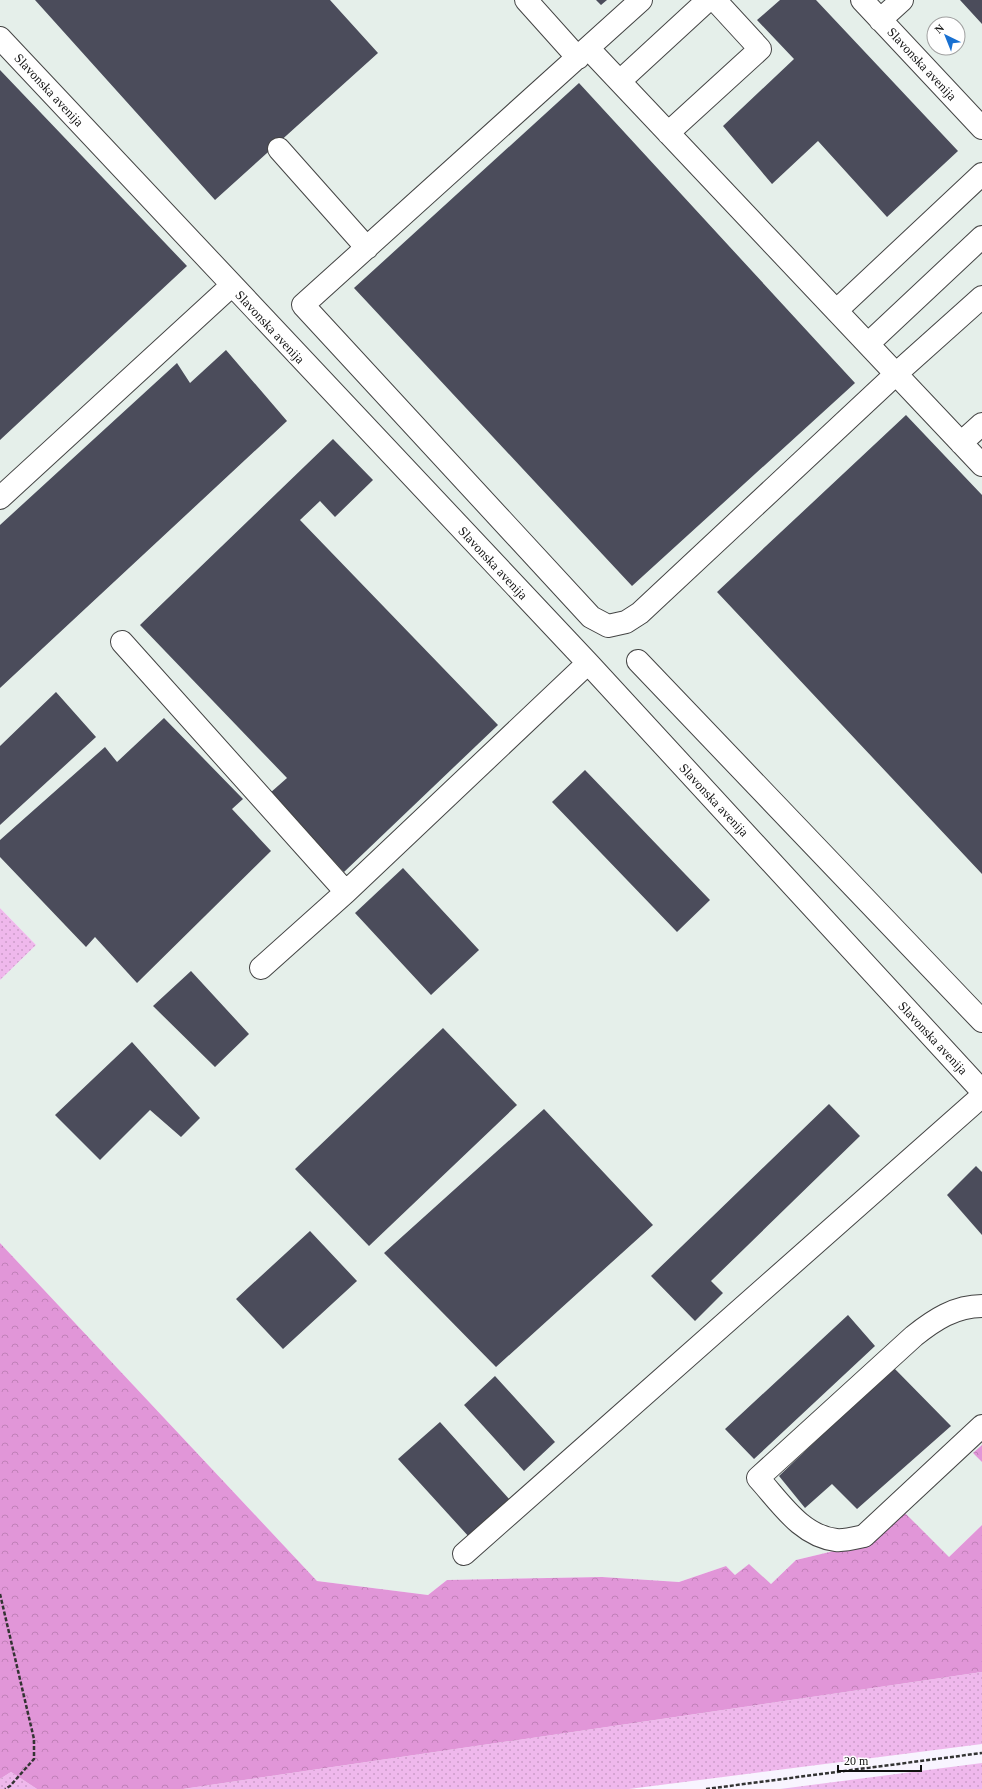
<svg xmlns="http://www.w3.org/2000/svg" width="982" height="1789" font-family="Georgia,serif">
<defs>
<pattern id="grass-dots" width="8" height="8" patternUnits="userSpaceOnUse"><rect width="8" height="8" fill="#efb8ec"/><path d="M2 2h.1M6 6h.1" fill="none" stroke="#cc9dc9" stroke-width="1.8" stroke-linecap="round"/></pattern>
<pattern id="forest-crowns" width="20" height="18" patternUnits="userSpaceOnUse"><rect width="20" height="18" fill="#e196d8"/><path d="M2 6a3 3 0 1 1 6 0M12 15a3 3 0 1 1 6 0" fill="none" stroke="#c080b8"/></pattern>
</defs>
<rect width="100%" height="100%" fill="#f8f4ff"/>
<path fill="#e5efea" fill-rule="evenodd" d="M 0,0 L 982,0 L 982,1445 L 973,1453 L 982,1462 L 982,1525 L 949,1557 L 863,1544 L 796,1560 L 771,1584 L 735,1575 L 726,1566 L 679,1582 L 602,1577 L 447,1580 L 428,1595 L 317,1581 L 0,1243 L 0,980 L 36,945 L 0,908 ZM 934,24 L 958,24 L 958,48 L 934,48 Z"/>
<path fill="url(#grass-dots)" d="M 0,908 L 36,945 L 0,980 Z
M 982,1672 L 982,1744 L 629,1789 L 183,1789 Z
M 982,1763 L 982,1789 L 780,1789 Z
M 11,1772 L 37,1789 L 0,1789 L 0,1779 Z"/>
<path fill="url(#forest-crowns)" d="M 0,1243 L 317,1581 L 428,1595 L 447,1580 L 602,1577 L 679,1582 L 726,1566 L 735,1575 L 749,1564 L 771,1584 L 796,1560 L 863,1544 L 905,1513 L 949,1557 L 982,1525 L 982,1672 L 183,1789 L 37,1789 L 11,1772 L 0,1779 Z
M 982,1445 L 982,1462 L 973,1453 Z"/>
<path fill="#4b4c5b" d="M 35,0 L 330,0 L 378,53 L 215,200 Z
M 596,0 L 607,0 L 601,5 Z
M 780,0 L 816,0 L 958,151 L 887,217 L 818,141 L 772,184 L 723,126 L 794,59 L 757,20 Z
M 960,0 L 982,0 L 982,24 Z
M 0,70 L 187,266 L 0,440 Z
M 579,83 L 855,383 L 632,586 L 354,288 Z
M 226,350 L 287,421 L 0,688 L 0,525 L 177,363 L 190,383 Z
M 906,415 L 982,495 L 982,874 L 717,592 Z
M 333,439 L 373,480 L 335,517 L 320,501 L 300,520 L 498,725 L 344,872 L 270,793 L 287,778 L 140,625 Z
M 56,692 L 96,737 L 0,825 L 0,746 Z
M 164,718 L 243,799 L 232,809 L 271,851 L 137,983 L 95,937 L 86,947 L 0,857 L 0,840 L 105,747 L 117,762 Z
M 585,770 L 710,900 L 677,932 L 552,802 Z
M 403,868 L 479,950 L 431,995 L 355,913 Z
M 191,971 L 249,1034 L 215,1067 L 153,1006 Z
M 443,1028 L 517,1105 L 369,1246 L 295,1169 Z
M 132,1042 L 200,1118 L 181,1137 L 150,1110 L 100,1160 L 55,1115 Z
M 829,1104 L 860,1136 L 711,1281 L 723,1293 L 695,1321 L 651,1276 Z
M 544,1109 L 653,1225 L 496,1367 L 384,1253 Z
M 976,1166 L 982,1172 L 982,1235 L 947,1195 Z
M 310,1231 L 357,1281 L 283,1349 L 236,1299 Z
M 848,1315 L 875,1346 L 754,1459 L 725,1429 Z
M 893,1367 L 951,1426 L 857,1509 L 832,1484 L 805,1508 L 779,1476 Z
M 495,1376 L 555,1442 L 524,1471 L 464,1405 Z
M 440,1422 L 511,1501 L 470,1538 L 398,1459 Z"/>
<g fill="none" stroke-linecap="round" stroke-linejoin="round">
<g stroke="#444" stroke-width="24">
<path id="minor" d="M 526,0 L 578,58
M 641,0 L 303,305 L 591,617 L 608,626 L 626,622 L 640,613 L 897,373 L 982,297
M 862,0 L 982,128
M 880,20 L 902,0
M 0,38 L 588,663 L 982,1091
M 588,48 L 982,465
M 620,81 L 708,0
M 668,133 L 760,49 L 715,0
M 279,149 L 367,248
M 837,310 L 982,174
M 869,343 L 982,237
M 961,443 L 982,424
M 0,498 L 231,286
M 122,642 L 346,892
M 638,661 L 982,1021
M 261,968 L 346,892 L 588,663
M 982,1306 C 955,1306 934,1320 914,1336 L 758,1478 C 780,1502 801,1536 836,1540 C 844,1541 855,1538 864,1536 L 982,1426
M 464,1554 L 982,1096"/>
</g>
<path stroke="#333" stroke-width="2.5" stroke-dasharray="4 2" stroke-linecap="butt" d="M 0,1594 L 34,1739 L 34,1759 L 10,1786 L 5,1789
M 706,1789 L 982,1753"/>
<use href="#minor" stroke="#fff" stroke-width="22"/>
</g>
<g text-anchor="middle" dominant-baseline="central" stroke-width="4" stroke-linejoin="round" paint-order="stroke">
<g font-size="13" fill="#111" stroke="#fff">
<text transform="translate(922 64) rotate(47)">Slavonska avenija</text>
<text transform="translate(49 90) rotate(47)">Slavonska avenija</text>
<text transform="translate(270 327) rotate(47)">Slavonska avenija</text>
<text transform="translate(493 563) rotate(47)">Slavonska avenija</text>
<text transform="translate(714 800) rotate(47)">Slavonska avenija</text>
<text transform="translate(933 1038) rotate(47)">Slavonska avenija</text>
</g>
</g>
<g transform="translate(946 36) rotate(317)"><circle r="19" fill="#ffffff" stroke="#a0a0a0"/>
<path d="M0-3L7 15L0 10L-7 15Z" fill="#1870d1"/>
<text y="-6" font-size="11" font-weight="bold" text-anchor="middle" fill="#111111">N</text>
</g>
<path d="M838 1765v6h83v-6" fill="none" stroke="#111111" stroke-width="2"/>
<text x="844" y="1765" font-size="12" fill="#111111" stroke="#ffffff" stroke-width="3" paint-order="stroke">20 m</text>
</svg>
